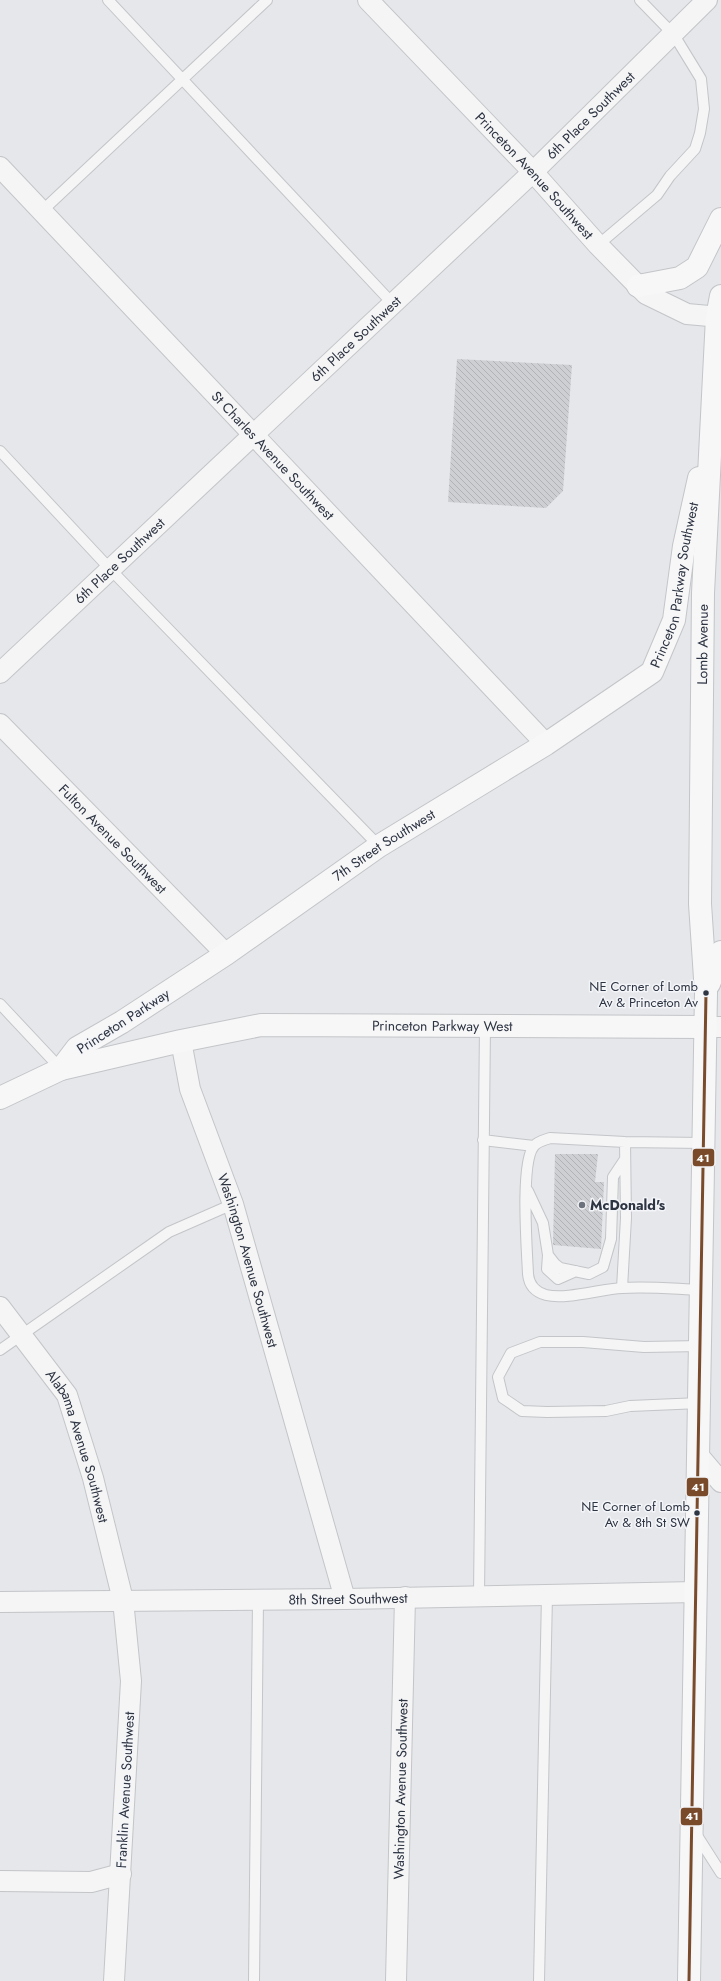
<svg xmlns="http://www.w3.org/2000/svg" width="721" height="1981" font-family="Jost,sans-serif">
<defs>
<pattern id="building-back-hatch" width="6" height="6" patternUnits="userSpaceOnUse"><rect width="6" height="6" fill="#cecfd2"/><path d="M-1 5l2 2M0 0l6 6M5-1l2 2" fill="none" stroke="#b1b2b6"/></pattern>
</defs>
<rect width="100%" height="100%" fill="#e5e7ea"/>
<path fill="url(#building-back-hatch)" d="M 457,359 L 572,365 L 563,491 L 546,508 L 448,502 Z
M 555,1154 L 598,1154 L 595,1182 L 604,1182 L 601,1249 L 553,1245 Z"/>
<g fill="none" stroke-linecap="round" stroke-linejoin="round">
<g stroke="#c3c5c8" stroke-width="12">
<path id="service" d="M 108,0 L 393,304
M 42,211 L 267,0
M 598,245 L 657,195 L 670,176 L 695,149 L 700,133 L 704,109 L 701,79 L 674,35 L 640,0
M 0,451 L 111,570 L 379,846
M 0,1004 L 61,1069
M 483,1140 L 534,1146
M 528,1191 L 543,1223 L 548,1255 L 555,1264 L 560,1268 L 589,1274 L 603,1267 L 611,1239 L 613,1177 L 625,1159
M 548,1255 L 547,1269 L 558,1279 L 576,1271
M 622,1288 L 626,1218 L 625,1142
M 701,1290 C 675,1289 648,1286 622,1288 C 601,1289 566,1300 546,1295 C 535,1292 529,1285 528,1274 C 527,1250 520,1162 534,1146 C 538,1141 545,1140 550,1138 L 625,1142 L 703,1143
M 0,1350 L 169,1232 L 233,1204
M 700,1403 L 630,1406 L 606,1411 L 547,1412 L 522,1411 L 503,1398 L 498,1377 L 511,1353 L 540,1342 L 583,1342 L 644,1347 L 701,1346
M 479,1596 L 485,1026
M 696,1834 L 721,1873
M 254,1981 L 258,1600
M 539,1981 L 547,1595"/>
</g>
<g stroke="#c3c5c8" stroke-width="22">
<g id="minor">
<path id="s1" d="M 368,0 L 533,172 L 598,245 L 646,294 L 687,314 L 721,317"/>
<path id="s2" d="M 0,167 L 546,744"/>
<path id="s3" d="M 0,673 L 533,172 L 707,0"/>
<path id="s4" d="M 0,724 L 226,954"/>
<path d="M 705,1027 L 721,1027"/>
<path id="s5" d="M 181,1041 L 190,1089 L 233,1204 L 345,1599"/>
<path id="s6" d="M 0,1307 L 67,1395 L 93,1478 L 123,1600 L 131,1681 L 114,1981"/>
<path d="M 698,1455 L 721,1482"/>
<path id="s7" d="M 0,1602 L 345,1599 L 696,1592"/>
<path d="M 0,1881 L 91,1882 L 121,1874"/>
<path id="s8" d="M 396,1981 L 405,1597"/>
</g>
</g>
<g stroke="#c3c5c8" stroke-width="24">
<g id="secondary">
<path d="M 638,286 L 680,278 L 697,267 L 721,219"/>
<path d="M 709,984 L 721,952"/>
<path id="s9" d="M 61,1069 L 181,1041 L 261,1025 L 705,1027"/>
<path id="s10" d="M 0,1098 L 61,1069 L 77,1048 L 122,1022 L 226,954 L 379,846 L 546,744 L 652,672 L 674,620 L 684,546 L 699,478"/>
<path id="s11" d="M 689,1981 L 706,993 L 700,904 L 703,593 L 717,317 L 721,296"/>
</g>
</g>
<use href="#service" stroke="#f5f5f6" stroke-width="10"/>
<use href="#minor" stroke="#f5f5f6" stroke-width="20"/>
<use href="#secondary" stroke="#f7f7f8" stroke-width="22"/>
<g stroke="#f4f5f8" stroke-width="6">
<path id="bus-1" d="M 689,1981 L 706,993"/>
</g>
<use href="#bus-1" stroke="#7a4b2a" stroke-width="3"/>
</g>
<g fill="#2d3442" stroke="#f4f5f8" stroke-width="1.5">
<circle cx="706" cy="993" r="3.5"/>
<circle cx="697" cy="1513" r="3.5"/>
</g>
<circle fill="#6d737d" stroke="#f4f5f8" stroke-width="1.5" cx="582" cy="1205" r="4"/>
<g text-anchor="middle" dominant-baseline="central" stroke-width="3" stroke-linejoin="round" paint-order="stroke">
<g font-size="13" fill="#2d3442" stroke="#f4f5f8" text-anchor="end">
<text x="698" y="986">NE Corner of Lomb<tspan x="698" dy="16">Av &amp; Princeton Av</tspan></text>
<text x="690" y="1506">NE Corner of Lomb<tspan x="690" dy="16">Av &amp; 8th St SW</tspan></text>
</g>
<g font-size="14" fill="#2d3442" stroke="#f4f5f8">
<text stroke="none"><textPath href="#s3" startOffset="812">6th Place Southwest</textPath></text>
<text stroke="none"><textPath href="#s1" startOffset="242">Princeton Avenue Southwest</textPath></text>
<text stroke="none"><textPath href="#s3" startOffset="488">6th Place Southwest</textPath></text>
<text stroke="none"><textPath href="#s2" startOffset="397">St Charles Avenue Southwest</textPath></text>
<text stroke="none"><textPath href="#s3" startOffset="164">6th Place Southwest</textPath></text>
<text stroke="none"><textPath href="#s10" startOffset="872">Princeton Parkway Southwest</textPath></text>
<text stroke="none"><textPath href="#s11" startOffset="1337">Lomb Avenue</textPath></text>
<text stroke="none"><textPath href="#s4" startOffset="161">Fulton Avenue Southwest</textPath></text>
<text stroke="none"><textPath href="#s10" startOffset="462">7th Street Southwest</textPath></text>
<text transform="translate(123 1021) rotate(-33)">Princeton Parkway</text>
<text stroke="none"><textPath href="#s9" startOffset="386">Princeton Parkway West</textPath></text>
<text stroke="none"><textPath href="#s5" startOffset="230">Washington Avenue Southwest</textPath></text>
<text stroke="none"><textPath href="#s6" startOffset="162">Alabama Avenue Southwest</textPath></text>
<text stroke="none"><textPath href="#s7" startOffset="348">8th Street Southwest</textPath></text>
<text stroke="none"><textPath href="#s8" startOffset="192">Washington Avenue Southwest</textPath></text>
<text transform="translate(125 1790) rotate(-87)">Franklin Avenue Southwest</text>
</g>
<g font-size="14" font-weight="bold" fill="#2d3442" stroke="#f4f5f8" text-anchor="start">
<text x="590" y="1205">McDonald's</text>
</g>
</g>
<g stroke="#f4f5f8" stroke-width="1.5">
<rect x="692" y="1148" width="23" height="19" rx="4" fill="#7a4b2a"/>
<rect x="686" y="1477" width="23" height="20" rx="4" fill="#7a4b2a"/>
<rect x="680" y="1807" width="23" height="19" rx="4" fill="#7a4b2a"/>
</g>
<g font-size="11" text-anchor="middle" font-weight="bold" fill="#fff">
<text x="703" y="1162">41</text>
<text x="698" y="1491">41</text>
<text x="692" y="1820">41</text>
</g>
</svg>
